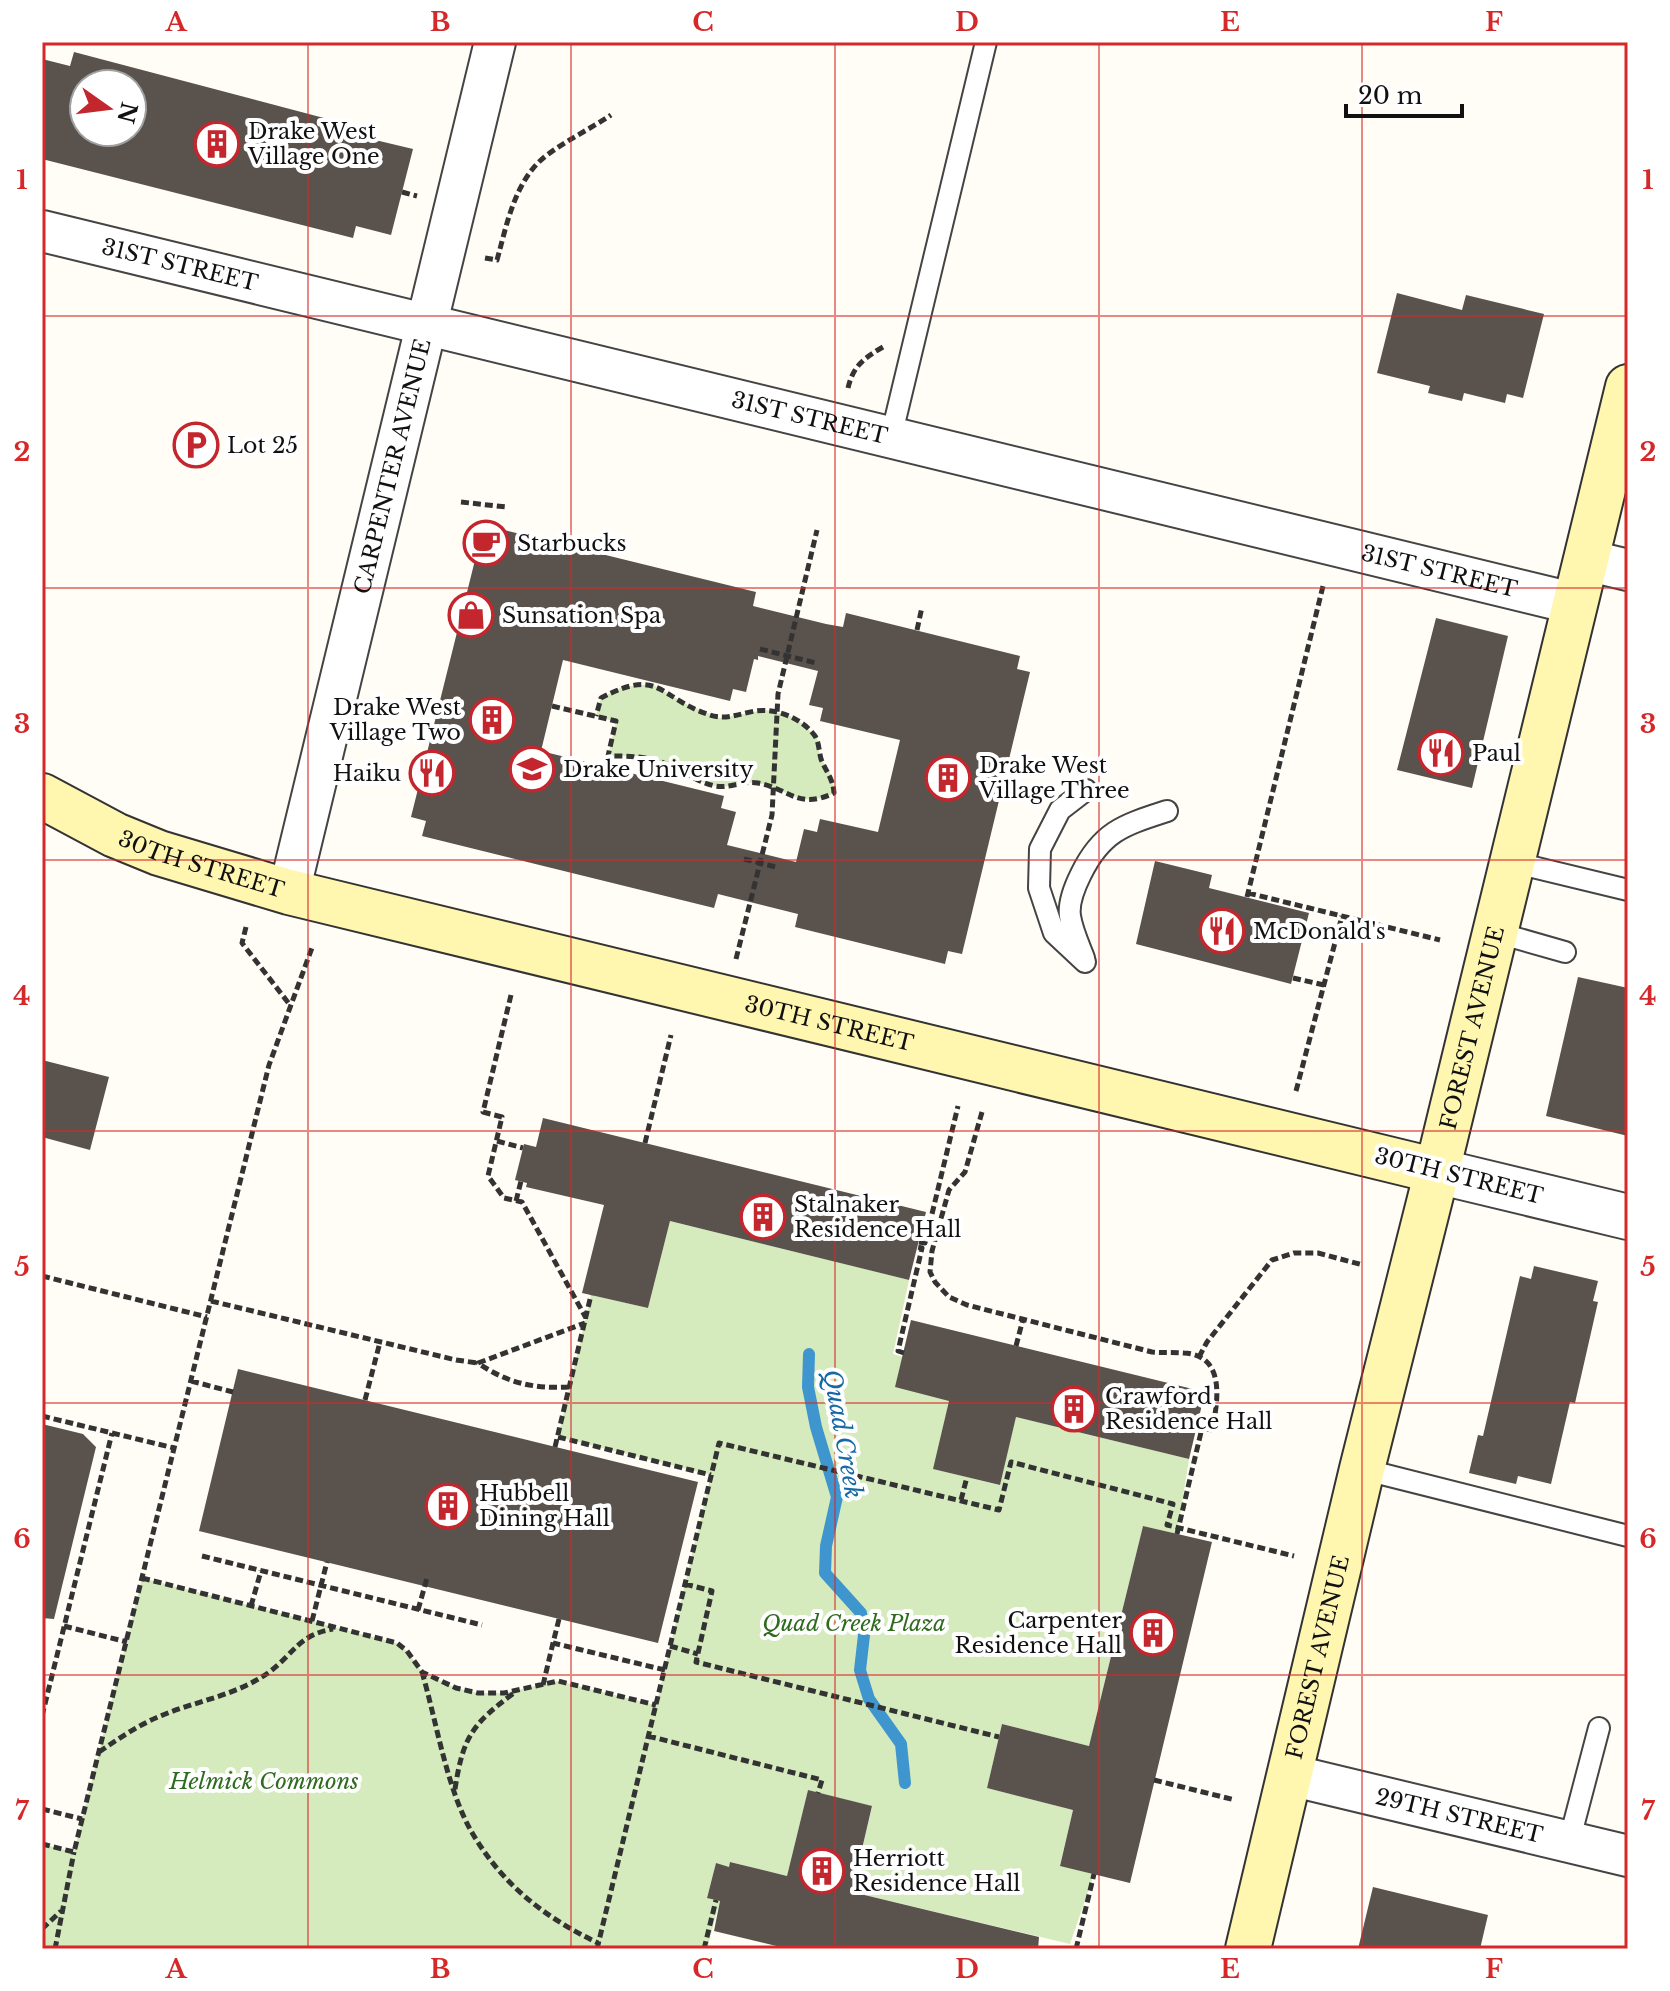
<svg xmlns="http://www.w3.org/2000/svg" width="1670" height="1991" font-family="'Libre Baskerville',serif">
<rect width="100%" height="100%" fill="#fffdf5"/>
<path fill="#d5ebbd" d="M 652,684 L 688,705 L 720,718 L 766,710 L 788,715 L 803,724 L 817,738 L 820,757 L 833,778 L 834,793 C 799,810 790,789 758,783 C 743,780 730,789 715,786 C 696,782 682,769 664,763 C 646,756 627,756 608,756 L 616,722 L 596,716 L 601,698 L 622,687 Z
M 670,1221 L 909,1280 L 893,1354 L 903,1357 L 949,1401 L 934,1469 L 999,1485 L 1016,1417 L 1189,1459 L 1177,1534 L 1143,1526 L 1089,1746 L 1002,1724 L 987,1788 L 1073,1810 L 1060,1865 L 1094,1874 L 1070,1944 L 852,1892 L 872,1807 L 808,1790 L 787,1876 L 731,1862 L 729,1867 L 716,1864 L 707,1897 L 720,1901 L 707,1949 L 42,1949 L 42,1844 L 74,1852 L 142,1578 L 397,1643 L 407,1651 L 422,1672 L 456,1688 L 478,1693 L 504,1693 L 558,1681 L 656,1705 L 711,1475 L 558,1437 L 591,1295 L 648,1308 Z"/>
<g fill="none" stroke-linecap="round" stroke-linejoin="round">
<path stroke="#3f96cf" stroke-width="12" d="M 809,1354 L 808,1387 L 816,1427 L 837,1497 L 826,1546 L 825,1573 L 861,1613 L 864,1635 L 860,1670 L 869,1699 L 901,1744 L 905,1783"/>
</g>
<path fill="#5a524d" fill-rule="evenodd" d="M 74,52 L 373,131 L 371,139 L 413,149 L 391,235 L 356,226 L 353,238 L 42,159 L 42,59 L 70,66 ZM 84,84 L 132,84 L 132,132 L 84,132 Z
M 1397,293 L 1462,310 L 1466,295 L 1544,314 L 1523,398 L 1507,394 L 1505,403 L 1464,393 L 1462,401 L 1428,393 L 1430,386 L 1377,373 Z
M 496,528 L 756,592 L 753,606 L 826,624 L 843,627 L 846,613 L 1020,656 L 1017,669 L 1030,672 L 962,954 L 948,951 L 945,964 L 795,927 L 798,914 L 718,894 L 714,908 L 422,836 L 426,821 L 411,817 L 480,540 L 493,543 ZM 758,656 L 818,671 L 809,705 L 823,708 L 820,721 L 900,740 L 878,832 L 820,819 L 817,832 L 804,829 L 796,862 L 727,845 L 736,812 L 721,808 L 724,796 L 541,751 L 563,660 L 730,701 L 733,689 L 746,692 L 754,659 L 758,660 Z
M 1436,618 L 1508,636 L 1472,788 L 1397,770 Z
M 1155,861 L 1212,875 L 1209,888 L 1309,913 L 1291,984 L 1136,944 Z
M 1578,977 L 1628,988 L 1628,1136 L 1546,1116 Z
M 42,1060 L 109,1077 L 90,1150 L 42,1137 Z
M 543,1118 L 926,1212 L 909,1280 L 670,1221 L 648,1308 L 582,1293 L 604,1205 L 526,1187 L 527,1183 L 515,1180 L 524,1144 L 536,1147 Z
M 1534,1266 L 1598,1281 L 1593,1301 L 1598,1302 L 1575,1403 L 1570,1402 L 1551,1484 L 1518,1476 L 1516,1484 L 1469,1473 L 1478,1435 L 1483,1436 L 1520,1276 L 1531,1279 Z
M 911,1320 L 1205,1392 L 1189,1459 L 1016,1417 L 1000,1485 L 933,1469 L 949,1401 L 895,1387 Z
M 238,1369 L 698,1482 L 658,1643 L 199,1531 Z
M 42,1424 L 83,1434 L 96,1447 L 54,1619 L 42,1618 Z
M 1143,1526 L 1212,1542 L 1130,1883 L 1060,1866 L 1073,1810 L 987,1788 L 1002,1724 L 1089,1746 Z
M 808,1790 L 872,1806 L 852,1892 L 1039,1937 L 1038,1949 L 789,1949 L 714,1931 L 720,1901 L 707,1898 L 716,1863 L 729,1867 L 730,1862 L 787,1876 Z
M 1373,1887 L 1488,1915 L 1480,1949 L 1358,1949 Z"/>
<g fill="none" stroke-linecap="round" stroke-linejoin="round">
<g stroke="#444" stroke-width="24">
<path id="service" d="M 891,437 L 986,42
M 1512,862 L 1628,890
M 1495,932 L 1565,952
M 1084,958 C 1079,945 1072,930 1070,916 C 1068,902 1075,886 1081,874 C 1102,831 1124,825 1167,811
M 1085,962 L 1054,933 L 1039,888 L 1040,849 L 1060,810 L 1086,790
M 1362,1469 L 1628,1536
M 1569,1842 L 1599,1728"/>
</g>
<g stroke="#444" stroke-width="44">
<g id="minor">
<path id="s1" d="M 42,231 L 1576,604"/>
<path d="M 1586,560 L 1628,570"/>
<path id="s2" d="M 289,892 L 495,42"/>
<path id="s3" d="M 1290,1775 L 1628,1856"/>
</g>
</g>
<g stroke="#444" stroke-width="48">
<path id="tertiary" d="M 1437,1171 L 1628,1217"/>
</g>
<g stroke="#333" stroke-width="48">
<g id="secondary">
<path id="s4" d="M 42,796 L 115,835 L 159,853 L 289,892 L 1437,1171"/>
<path id="s5" d="M 1248,1949 L 1362,1469 L 1437,1171 L 1628,387"/>
</g>
</g>
<path stroke="#333" stroke-width="5" stroke-dasharray="8 4" stroke-linecap="butt" d="M 402,192 L 417,196
M 485,258 L 497,260 C 507,224 515,179 547,155 C 567,140 590,129 611,115
M 848,388 C 853,366 864,358 883,347
M 461,502 L 506,507
M 599,553 L 605,531
M 917,630 L 922,607
M 760,649 L 816,663
M 552,706 L 616,721 L 608,756 C 627,756 646,756 664,763 C 682,769 696,782 715,786 C 730,789 743,780 758,783 C 790,789 798,810 834,793 C 833,778 826,772 821,759 C 819,752 819,742 815,736 C 802,718 776,708 755,711 C 738,714 724,721 707,714 C 658,697 660,667 601,698 L 596,716
M 744,859 L 776,867
M 1248,893 L 1440,940
M 1247,897 L 1323,586
M 246,927 L 242,943 L 290,1005
M 736,959 L 772,815 L 778,694 L 817,530
M 1293,978 L 1324,985
M 511,995 L 483,1112 L 502,1117 L 488,1176 L 504,1198 L 522,1202 L 586,1318
M 1296,1091 L 1342,916
M 982,1112 L 965,1172 L 949,1190 L 932,1251 L 930,1272 L 935,1282 L 949,1297 L 967,1305 L 1152,1352 C 1163,1353 1173,1352 1184,1353 C 1226,1355 1218,1402 1212,1430 L 1197,1427
M 497,1141 L 523,1148
M 645,1143 L 671,1035
M 516,1201 L 521,1181
M 919,1242 L 925,1243 L 958,1106
M 42,1276 L 207,1317
M 211,1301 L 456,1360 L 478,1363
M 1016,1346 L 1023,1319
M 904,1353 L 898,1351 L 922,1248 L 917,1247
M 1199,1357 L 1207,1342 L 1272,1260 L 1294,1253 L 1318,1253 L 1363,1265
M 191,1381 L 233,1392
M 569,1387 C 534,1389 507,1383 478,1363 L 585,1323
M 365,1400 L 380,1342
M 42,1416 L 174,1448
M 558,1437 L 711,1475
M 555,1447 L 591,1295
M 961,1500 L 967,1477
M 202,1556 L 482,1625
M 142,1578 L 397,1643 L 407,1651 L 422,1672 L 456,1688 L 478,1693 L 504,1693 L 558,1681 L 656,1705
M 685,1584 L 712,1591 L 696,1662 L 999,1737
M 251,1606 L 261,1571
M 418,1610 L 427,1578
M 559,1619 L 553,1643 L 665,1670
M 312,1621 L 327,1562
M 64,1626 L 127,1642
M 670,1646 L 698,1654
M 422,1672 C 437,1723 447,1792 474,1836 C 505,1887 546,1918 598,1943
M 543,1685 L 553,1643
M 42,1716 L 112,1433
M 648,1736 L 822,1780 L 818,1793
M 99,1752 C 118,1739 137,1726 158,1717 C 195,1701 235,1696 268,1673 C 295,1653 298,1635 333,1629
M 1154,1780 L 1235,1800
M 455,1789 C 463,1737 472,1724 514,1693
M 42,1809 L 82,1819
M 42,1844 L 74,1852 L 269,1065 L 313,945
M 42,1929 L 61,1911
M 55,1949 L 74,1852
M 597,1949 L 719,1443 L 999,1510 L 1011,1462 L 1173,1504 L 1167,1525 L 1294,1556
M 704,1949 L 716,1900
M 1076,1949 L 1094,1874"/>
<use href="#service" stroke="#fff" stroke-width="20"/>
<use href="#minor" stroke="#fff" stroke-width="40"/>
<use href="#tertiary" stroke="#fff" stroke-width="44"/>
<use href="#secondary" stroke="#fff6b0" stroke-width="44"/>
<path stroke="#333" stroke-width="5" stroke-dasharray="8 4" stroke-linecap="butt" d="M 1177,1534 L 1202,1428 L 1197,1427"/>
</g>
<path fill="none" stroke="#d62828" stroke-width="2" stroke-opacity="0.55" d="M 308,42 L 308,1949M 571,42 L 571,1949M 835,42 L 835,1949M 1099,42 L 1099,1949M 1362,42 L 1362,1949M 42,316 L 1628,316M 42,588 L 1628,588M 42,860 L 1628,860M 42,1131 L 1628,1131M 42,1403 L 1628,1403M 42,1675 L 1628,1675"/>
<defs>
<g id="building-ring" transform="scale(2.3)"><circle r="9.5" fill="#fff" stroke="#c4262e" stroke-width="1.5"/><path d="M-4-6H4V6H1V3H-1V6H-4ZM-2.5-4.3h1.7v1.8h-1.7ZM.8-4.3h1.7v1.8H.8ZM-2.5-1h1.7V.8h-1.7ZM.8-1h1.7V.8H.8Z" fill="#c4262e"/></g>
<g id="parking-ring" transform="scale(2.3)"><circle r="9.5" fill="#fff" stroke="#c4262e" stroke-width="1.5"/><path d="M-3.5-5.5H1a3.5 3.5 0 0 1 0 7H-1V5.5H-3.5ZM-1-3.4V-.6H.8a1.4 1.4 0 0 0 0-2.8Z" fill="#c4262e"/></g>
<g id="cafe-ring" transform="scale(2.3)"><circle r="9.5" fill="#fff" stroke="#c4262e" stroke-width="1.5"/><path d="M-5.5-4.5H6V0H3Q3 3.5 0 3.5H-2.5Q-5.5 3.5-5.5 0ZM3-3.2v2h1.7v-2ZM-6 4.5H4V6H-6Z" fill="#c4262e"/></g>
<g id="shop-ring" transform="scale(2.3)"><circle r="9.5" fill="#fff" stroke="#c4262e" stroke-width="1.5"/><path d="M-5-2.5h2.3a2.7 3.5 0 0 1 5.4 0H5L5.5 6h-11ZM-1.5-2.5h3a1.5 2.3 0 0 0-3 0Z" fill="#c4262e"/></g>
<g id="restaurant-ring" transform="scale(2.3)"><circle r="9.5" fill="#fff" stroke="#c4262e" stroke-width="1.5"/><path d="M-5-6h1v4h1v-4h1v4h1v-4h1v5L-1.5 .5V6h-2V.5L-5-1ZM5-6V6H3V1.5H1.5Q1.5-4 5-6Z" fill="#c4262e"/></g>
<g id="university-ring" transform="scale(2.3)"><circle r="9.5" fill="#fff" stroke="#c4262e" stroke-width="1.5"/><path d="M0-5L7-2L0 1L-7-2ZM-4 1L0 2.5L4 1V4Q0 6-4 4Z" fill="#c4262e"/></g>
</defs>
<g fill-rule="evenodd">
<use href="#building-ring" x="217" y="144"/>
<use href="#parking-ring" x="196" y="445"/>
<use href="#cafe-ring" x="486" y="543"/>
<use href="#shop-ring" x="471" y="615"/>
<use href="#building-ring" x="492" y="720"/>
<use href="#restaurant-ring" x="1441" y="753"/>
<use href="#university-ring" x="532" y="769"/>
<use href="#restaurant-ring" x="432" y="773"/>
<use href="#building-ring" x="948" y="778"/>
<use href="#restaurant-ring" x="1222" y="931"/>
<use href="#building-ring" x="763" y="1217"/>
<use href="#building-ring" x="1074" y="1409"/>
<use href="#building-ring" x="448" y="1506"/>
<use href="#building-ring" x="1153" y="1633"/>
<use href="#building-ring" x="822" y="1871"/>
</g>
<g text-anchor="middle" dominant-baseline="central" stroke-width="8" stroke-linejoin="round" paint-order="stroke">
<g font-size="22" fill="#111" stroke="#fff" text-anchor="start">
<text x="248" y="131">Drake West<tspan x="248" dy="25">Village One</tspan></text>
<text x="227" y="445">Lot 25</text>
<text x="517" y="543">Starbucks</text>
<text x="502" y="615">Sunsation Spa</text>
<text x="461" y="707" text-anchor="end">Drake West<tspan x="461" dy="25">Village Two</tspan></text>
<text x="1472" y="753">Paul</text>
<text x="979" y="765">Drake West<tspan x="979" dy="25">Village Three</tspan></text>
<text x="563" y="769">Drake University</text>
<text x="401" y="773" text-anchor="end">Haiku</text>
<text x="1253" y="931">McDonald's</text>
<text x="794" y="1204">Stalnaker<tspan x="794" dy="25">Residence Hall</tspan></text>
<text x="1105" y="1396">Crawford<tspan x="1105" dy="25">Residence Hall</tspan></text>
<text x="479" y="1493">Hubbell<tspan x="479" dy="25">Dining Hall</tspan></text>
<text x="1122" y="1620" text-anchor="end">Carpenter<tspan x="1122" dy="25">Residence Hall</tspan></text>
<text x="853" y="1858">Herriott<tspan x="853" dy="25">Residence Hall</tspan></text>
</g>
<g font-size="22" fill="#111" stroke="#fff">
<text stroke="none"><textPath href="#s1" startOffset="142">31ST STREET</textPath></text>
<text stroke="none"><textPath href="#s1" startOffset="790">31ST STREET</textPath></text>
<text stroke="none"><textPath href="#s2" startOffset="438">CARPENTER AVENUE</textPath></text>
<text stroke="none"><textPath href="#s1" startOffset="1438">31ST STREET</textPath></text>
<text stroke="none"><textPath href="#s4" startOffset="174">30TH STREET</textPath></text>
<text stroke="none"><textPath href="#s4" startOffset="822">30TH STREET</textPath></text>
<text stroke="none"><textPath href="#s5" startOffset="948">FOREST AVENUE</textPath></text>
<text transform="translate(1459 1176) rotate(14)">30TH STREET</text>
<text stroke="none"><textPath href="#s5" startOffset="300">FOREST AVENUE</textPath></text>
<text stroke="none"><textPath href="#s3" startOffset="174">29TH STREET</textPath></text>
</g>
<g font-size="22" font-style="italic" fill="#2f6b1f" stroke="#fff">
<text x="854" y="1623">Quad Creek Plaza</text>
<text x="264" y="1781">Helmick Commons</text>
</g>
<g font-size="24" font-style="italic" fill="#1768a6" stroke="#fff">
<text transform="translate(843 1434) rotate(80)">Quad Creek</text>
</g>
</g>
<rect width="1670" height="1991" fill="none" stroke="#ffffff" stroke-width="88"/>
<g transform="translate(108 108) rotate(104)"><circle r="38" fill="#ffffff" stroke="#a0a0a0" stroke-width="2"/>
<path d="M0-6L14 30L0 20L-14 30Z" fill="#c4262e"/>
<text y="-12" font-size="22" font-weight="bold" text-anchor="middle" fill="#111111">N</text>
</g>
<path d="M1346 104v12h116v-12" fill="none" stroke="#111111" stroke-width="4"/>
<text x="1358" y="104" font-size="24" fill="#111111" stroke="#ffffff" stroke-width="6" paint-order="stroke">20 m</text>
<rect x="44" y="44" width="1582" height="1903" fill="none" stroke="#d62828" stroke-width="3"/>
<g font-size="26" text-anchor="middle" font-weight="bold" fill="#d62828">
<text x="176" y="31">A</text>
<text x="440" y="31">B</text>
<text x="703" y="31">C</text>
<text x="967" y="31">D</text>
<text x="1230" y="31">E</text>
<text x="1494" y="31">F</text>
<text x="22" y="189">1</text>
<text x="1648" y="189">1</text>
<text x="22" y="461">2</text>
<text x="1648" y="461">2</text>
<text x="22" y="733">3</text>
<text x="1648" y="733">3</text>
<text x="22" y="1005">4</text>
<text x="1648" y="1005">4</text>
<text x="22" y="1276">5</text>
<text x="1648" y="1276">5</text>
<text x="22" y="1548">6</text>
<text x="1648" y="1548">6</text>
<text x="22" y="1820">7</text>
<text x="1648" y="1820">7</text>
<text x="176" y="1978">A</text>
<text x="440" y="1978">B</text>
<text x="703" y="1978">C</text>
<text x="967" y="1978">D</text>
<text x="1230" y="1978">E</text>
<text x="1494" y="1978">F</text>
</g>
</svg>
